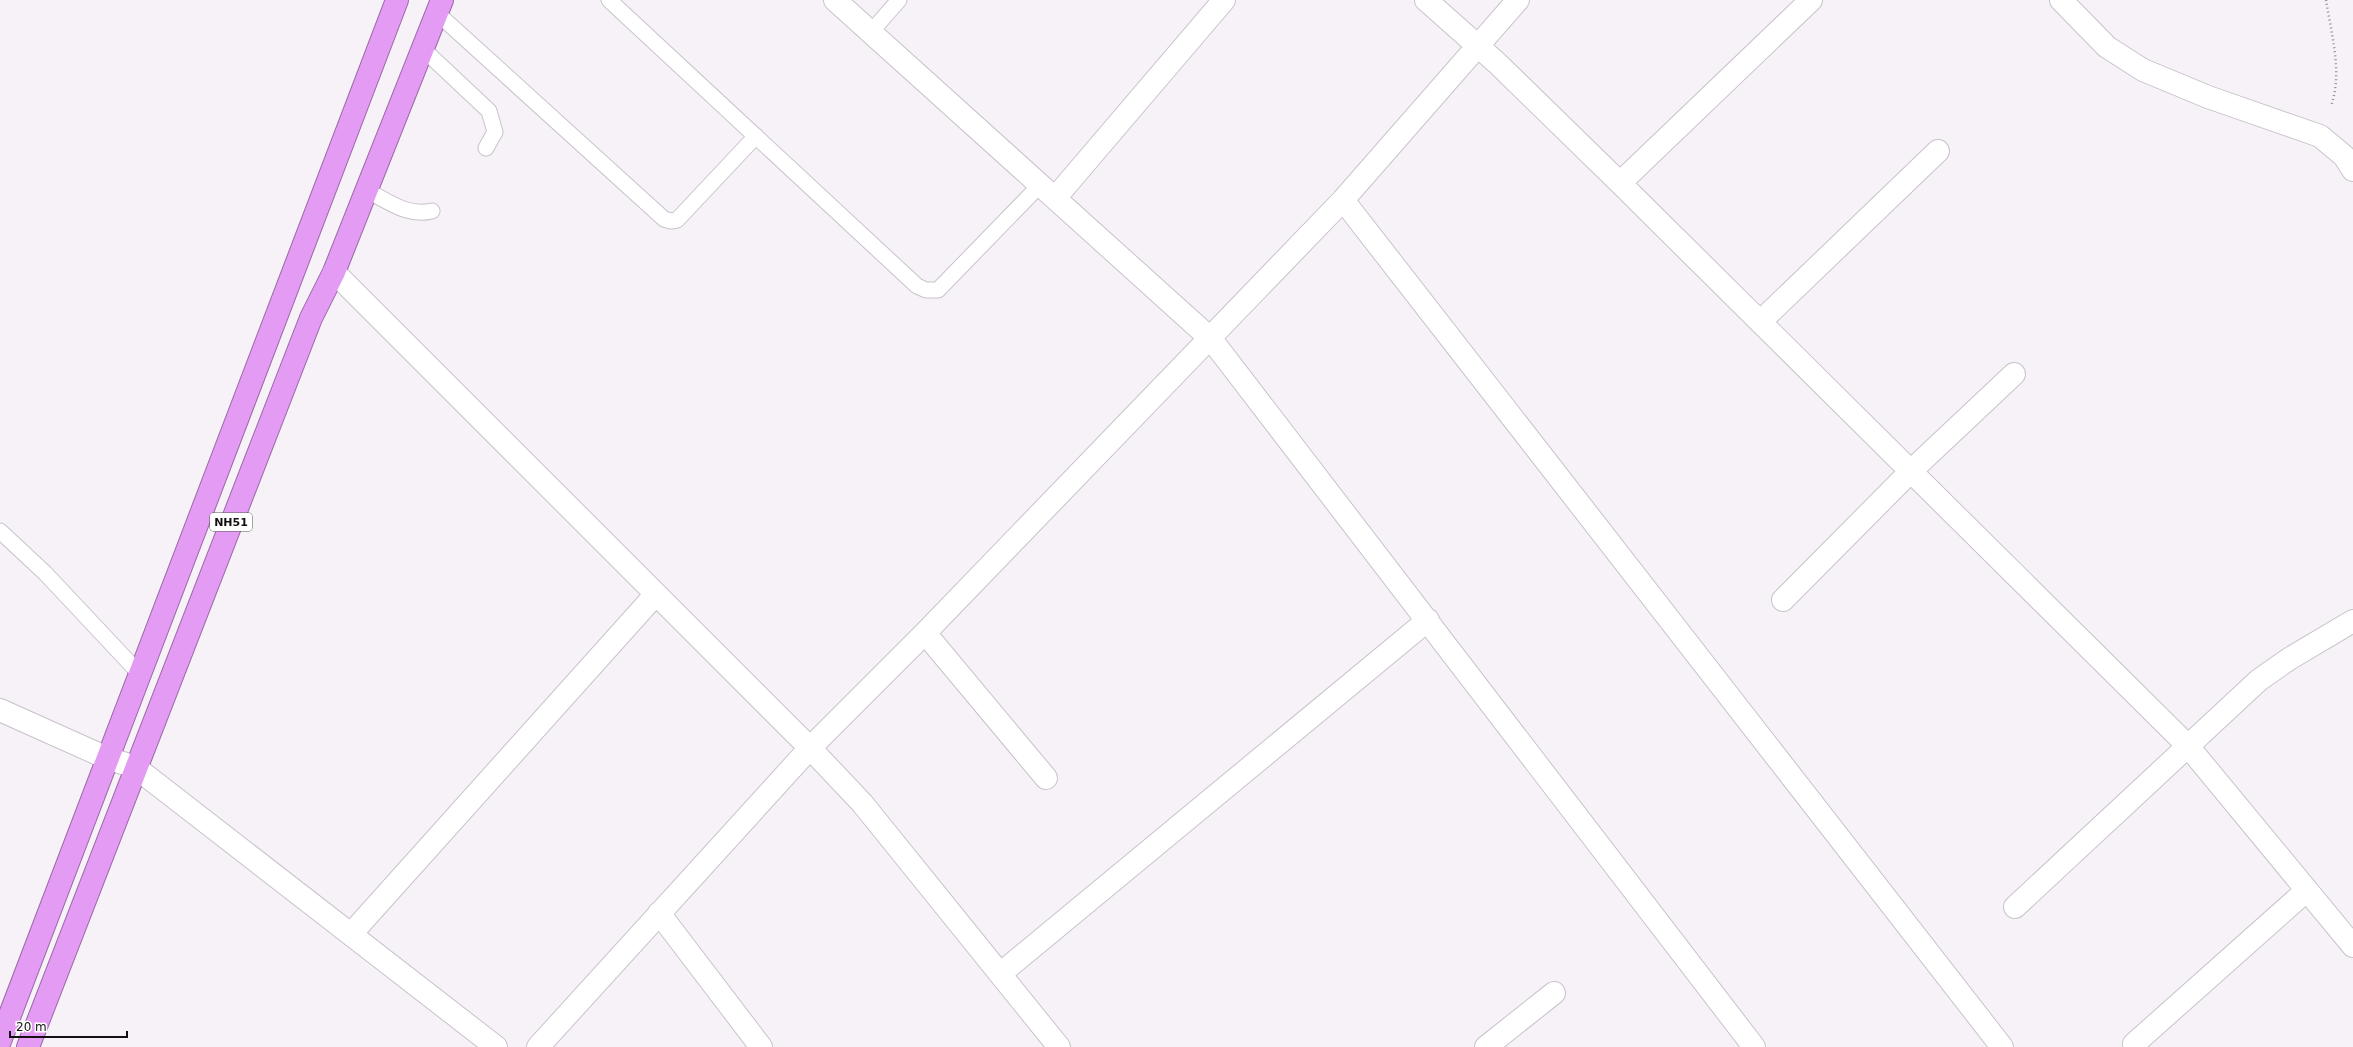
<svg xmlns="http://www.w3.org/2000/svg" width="2353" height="1047" font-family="'DejaVu Sans',sans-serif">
<rect width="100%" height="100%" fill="#f7f1f8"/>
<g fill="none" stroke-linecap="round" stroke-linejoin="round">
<g stroke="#c8c3ca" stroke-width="17">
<path id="lane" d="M 609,0 L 917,286 L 926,290 L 938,290 L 1041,184
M 437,13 L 664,219 L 671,221 L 677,220 L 756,136
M 871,32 L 899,0
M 423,49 L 489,111 L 495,132 L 486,148
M 366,190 C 388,201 407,217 432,211
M 0,531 L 45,573 L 139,673"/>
</g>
<g stroke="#c8c3ca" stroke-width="24">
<path id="street" d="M 835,0 L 1211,339 L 1754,1047
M 1426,0 L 1497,63 L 1620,183 L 2187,745 L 2353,946
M 2061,0 L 2107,47 L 2143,70 L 2208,97 L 2320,136 L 2344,156 L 2353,170
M 1620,183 L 1811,0
M 1056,197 L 1224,0
M 1343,200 L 2002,1047
M 334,272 L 810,748 L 862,803 L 1059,1047
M 1760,322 L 1938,151
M 1783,600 L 1911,471 L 2014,374
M 925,633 L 1046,778
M 0,710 L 107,758 L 135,767 L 496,1047
M 2015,907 L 2259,680 L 2289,659 L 2353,621
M 659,913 L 761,1047
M 351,934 L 656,594
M 1000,974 L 1428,620
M 2134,1044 L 2307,890
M 538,1047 L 810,748 L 925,633 L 1343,200 L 1518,0
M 1486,1047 L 1554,993"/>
</g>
<g stroke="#9a6aa5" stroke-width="24">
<path id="highway" d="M 0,1041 L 397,0
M 28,1047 L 311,318 L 334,272 L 442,0"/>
</g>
<path stroke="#928d92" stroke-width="2.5" stroke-dasharray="1 3" stroke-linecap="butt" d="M 2326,0 C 2331,33 2343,73 2331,106"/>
<use href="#lane" stroke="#fff" stroke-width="15"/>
<use href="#street" stroke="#fff" stroke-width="22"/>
<use href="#highway" stroke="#e39bf4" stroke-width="22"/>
</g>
<g text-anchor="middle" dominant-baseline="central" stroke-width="4" stroke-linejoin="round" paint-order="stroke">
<rect fill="#fff" stroke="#595859" stroke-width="1" x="210" y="513" width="42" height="18" rx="3"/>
<g font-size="11" font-weight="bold" fill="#121012">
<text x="231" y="522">NH51</text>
</g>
</g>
<path d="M10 1031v6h117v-6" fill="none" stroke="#121012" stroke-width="2"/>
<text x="16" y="1031" font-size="12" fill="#121012" stroke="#ffffff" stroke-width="3" paint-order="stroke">20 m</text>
</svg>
